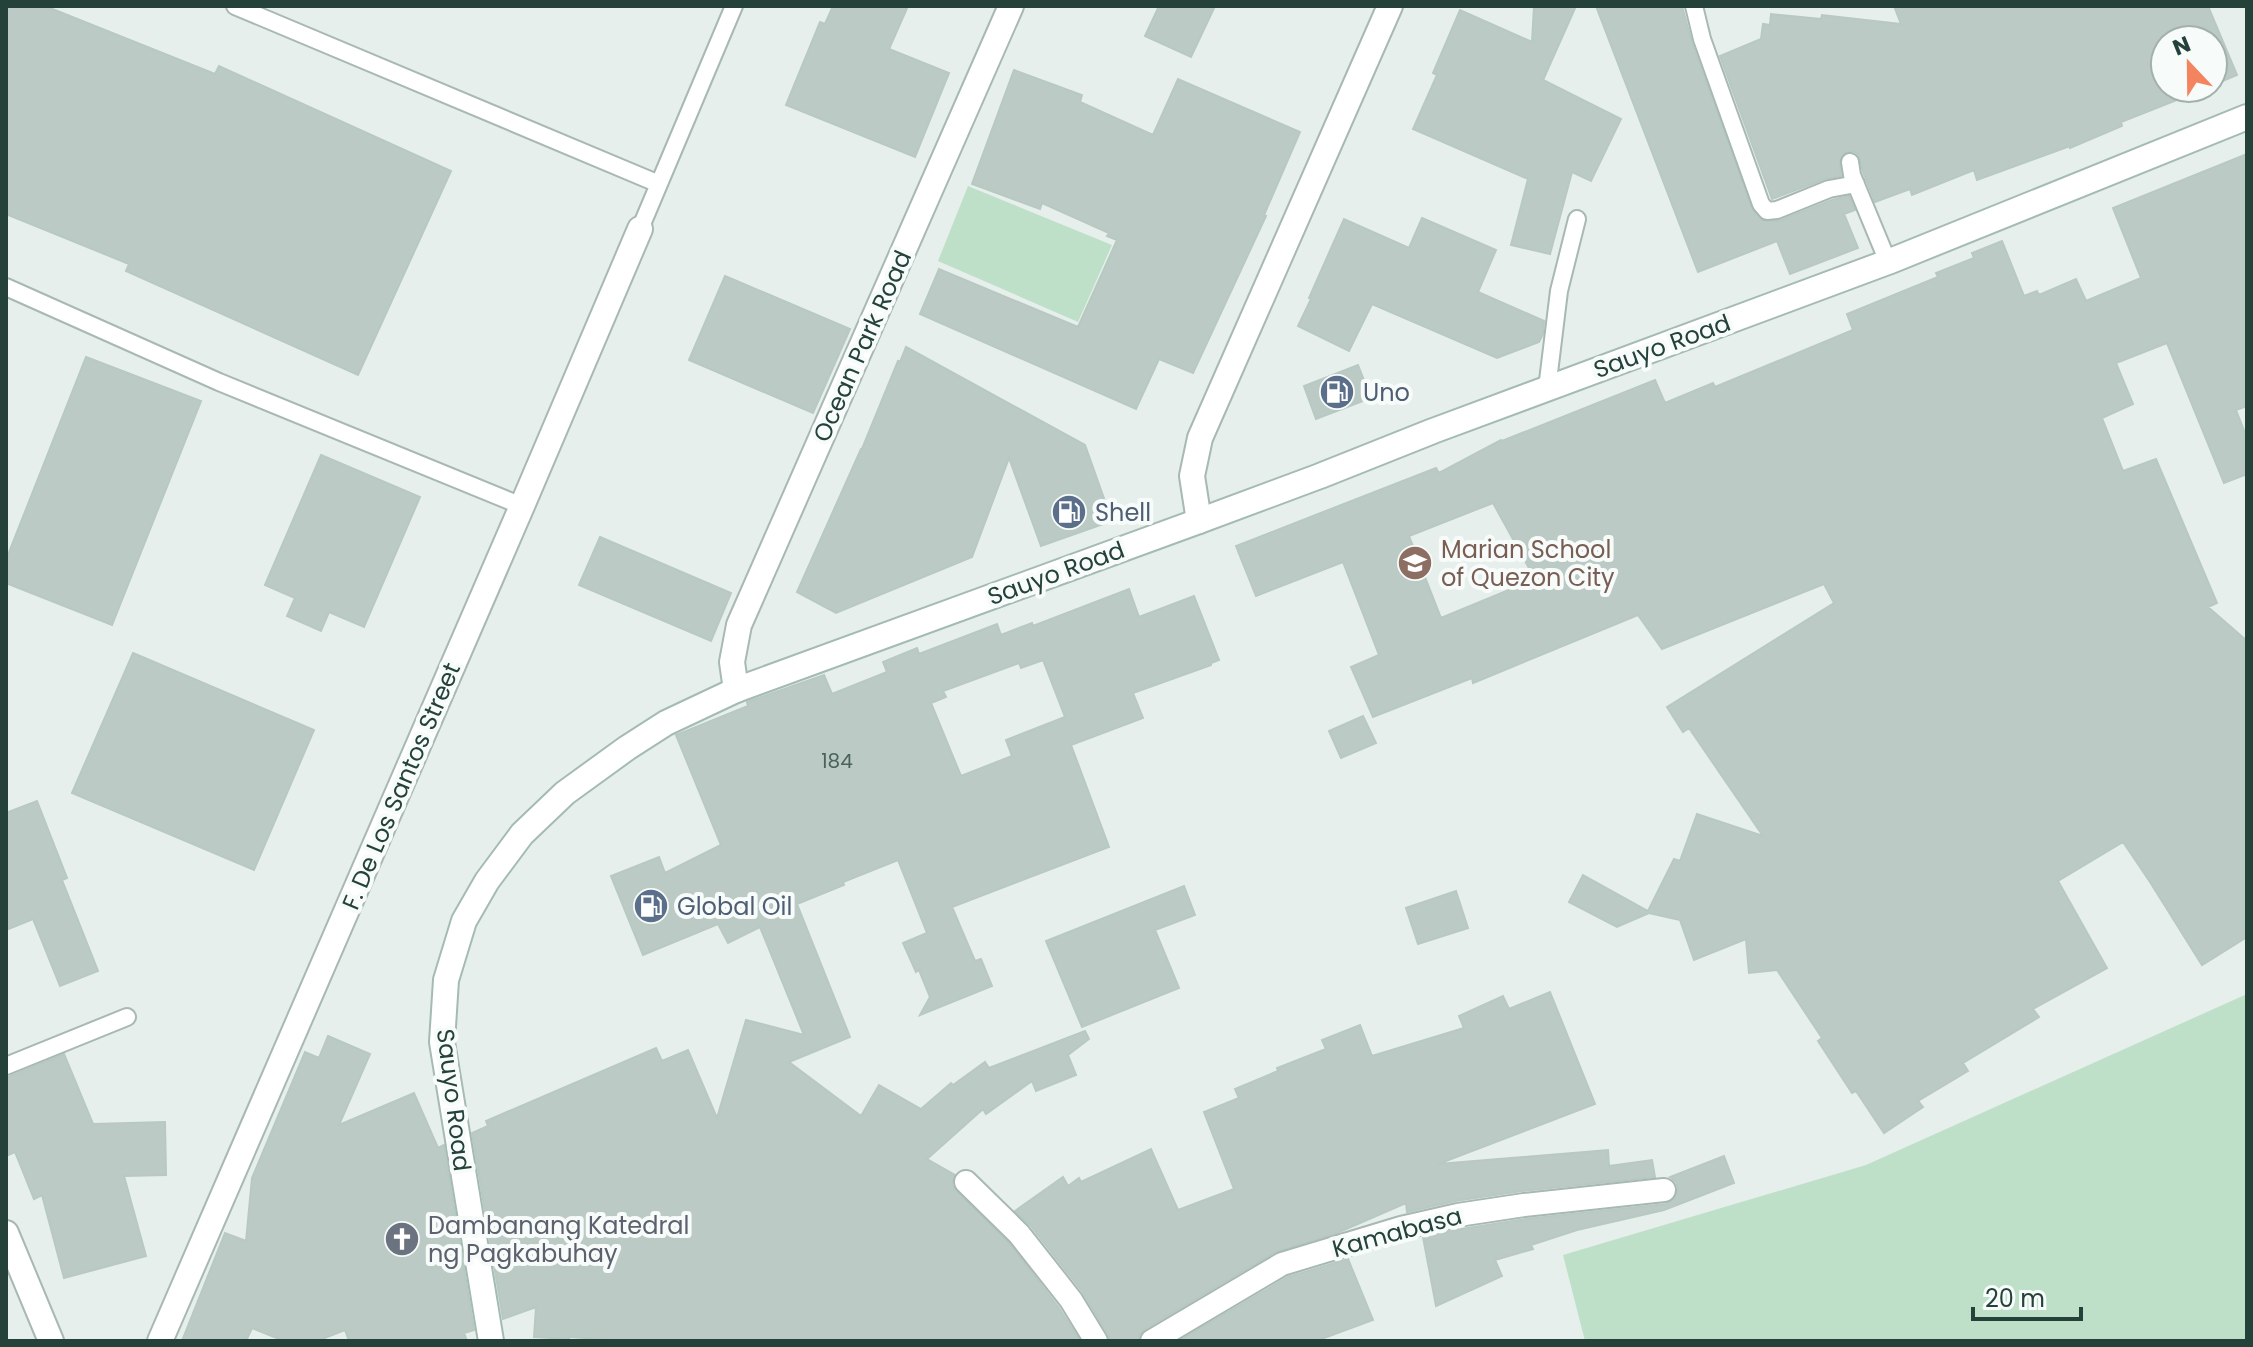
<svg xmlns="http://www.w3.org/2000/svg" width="2253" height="1347" font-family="Poppins,sans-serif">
<rect width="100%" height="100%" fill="#e6efeb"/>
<path fill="#bfe0c8" d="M 968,186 L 1112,245 L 1078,322 L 938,261 Z
M 2247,994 L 2247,1341 L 1585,1341 L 1563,1255 L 1866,1165 Z"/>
<path fill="#bbcac4" stroke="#b8c9c2" stroke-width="2" fill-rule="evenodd" d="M 6,6 L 45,6 L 215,74 L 219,66 L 451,171 L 358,375 L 126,271 L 129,264 L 6,214 Z
M 833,6 L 908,6 L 889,49 L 949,73 L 915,157 L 786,105 L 820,22 L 825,24 Z
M 1159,6 L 1215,6 L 1191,57 L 1145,36 Z
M 1534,6 L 1576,6 L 1543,80 L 1621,119 L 1591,181 L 1572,172 L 1550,254 L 1511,245 L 1528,179 L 1413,129 L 1437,75 L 1433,73 L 1460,10 L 1532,42 Z
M 1596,6 L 1682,6 L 1692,43 L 1753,211 L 1764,221 L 1779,221 L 1832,200 L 1849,196 L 1855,210 L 1844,214 L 1858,248 L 1790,274 L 1777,241 L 1698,272 Z
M 1894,6 L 2208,6 L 2237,75 L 2213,85 L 2213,40 L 2165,40 L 2165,88 L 2207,88 L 2121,122 L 2122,126 L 2070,148 L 2070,146 L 1977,180 L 1974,170 L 1912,195 L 1910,189 L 1875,202 L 1863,172 L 1859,156 L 1855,152 L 1848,151 L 1840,159 L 1841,176 L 1825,179 L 1772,199 L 1720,56 L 1761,39 L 1763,24 L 1770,25 L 1771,14 L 1821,19 L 1822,15 L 1901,24 Z
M 1014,70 L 1082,95 L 1080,102 L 1153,135 L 1178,79 L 1300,132 L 1264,215 L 1266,216 L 1193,373 L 1159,359 L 1136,409 L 920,314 L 939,269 L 1078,327 L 1117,240 L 1107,236 L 1109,233 L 1042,203 L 1040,209 L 972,184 Z
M 2247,154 L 2247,406 L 2236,410 L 2247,438 L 2247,474 L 2224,483 L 2167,343 L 2116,363 L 2133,404 L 2102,418 L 2123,471 L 2156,459 L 2217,603 L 2208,607 L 2247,641 L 2247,937 L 2202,965 L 2150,882 L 2123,842 L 2058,881 L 2107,968 L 2033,1009 L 2039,1017 L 1963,1063 L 1968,1071 L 1918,1101 L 1923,1107 L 1884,1133 L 1856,1091 L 1852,1093 L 1818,1041 L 1822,1038 L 1777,970 L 1749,973 L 1746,939 L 1694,960 L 1680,920 L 1649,913 L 1617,927 L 1569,902 L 1583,875 L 1648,911 L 1674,859 L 1680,861 L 1697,814 L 1763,836 L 1689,728 L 1683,732 L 1667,707 L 1834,603 L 1824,584 L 1662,649 L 1638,615 L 1473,683 L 1472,678 L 1373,717 L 1351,667 L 1379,655 L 1343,562 L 1256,596 L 1236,546 L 1436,468 L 1439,473 L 1501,440 L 1502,441 L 1655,380 L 1665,403 L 1713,383 L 1715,387 L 1853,330 L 1847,314 L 1938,277 L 1936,273 L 1974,258 L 1972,253 L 2002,241 L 2024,296 L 2037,291 L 2039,295 L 2076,279 L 2086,301 L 2141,278 L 2113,208 ZM 1493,503 L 1535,579 L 1441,618 L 1409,536 Z
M 1422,218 L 1496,250 L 1478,292 L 1544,321 L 1543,334 L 1539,342 L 1497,358 L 1372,304 L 1349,351 L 1298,326 L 1311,299 L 1309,298 L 1344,219 L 1409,248 Z
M 725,276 L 850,329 L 813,413 L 689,360 Z
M 906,347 L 1085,445 L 1112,521 L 1041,546 L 1009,458 L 972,557 L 836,613 L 797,592 L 861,449 L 862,449 L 898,361 L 900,362 Z
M 86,357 L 201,401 L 112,625 L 6,583 L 6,560 Z
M 1358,365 L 1371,398 L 1316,419 L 1304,386 Z
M 321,455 L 420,497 L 364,627 L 329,612 L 321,631 L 287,616 L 295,598 L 265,585 Z
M 600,537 L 731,593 L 711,641 L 579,585 Z
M 1129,589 L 1139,617 L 1194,596 L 1219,660 L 1211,663 L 1211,665 L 1133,693 L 1143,718 L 1071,745 L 1109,847 L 952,907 L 975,961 L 981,959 L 992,986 L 920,1015 L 930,997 L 919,970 L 916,972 L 903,943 L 927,933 L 898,860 L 843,882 L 844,885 L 797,904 L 850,1037 L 789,1062 L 861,1116 L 879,1085 L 921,1109 L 951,1083 L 953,1085 L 985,1062 L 989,1068 L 1085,1031 L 1089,1039 L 1068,1055 L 1076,1075 L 1036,1091 L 1032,1081 L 986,1114 L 983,1109 L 927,1159 L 955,1175 L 952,1185 L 956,1191 L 1009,1243 L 1059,1308 L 1080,1341 L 630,1341 L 569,1337 L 569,1339 L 534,1337 L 536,1307 L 503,1319 L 472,1133 L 488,1126 L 486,1121 L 656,1048 L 662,1061 L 688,1050 L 717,1118 L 746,1020 L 804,1035 L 760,927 L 728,943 L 718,924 L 643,955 L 611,876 L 659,857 L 665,873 L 721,845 L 676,735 L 748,706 L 747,702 L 824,675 L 832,694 L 887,672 L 883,662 L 917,648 L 919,654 L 997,624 L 1001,635 L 1032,623 L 1033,626 ZM 1043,660 L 1065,717 L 1006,740 L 1012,756 L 961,776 L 931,703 L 946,697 L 943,691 L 1019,663 L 1021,668 Z
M 133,653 L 314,730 L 254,870 L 72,793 Z
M 1363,716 L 1376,743 L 1341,758 L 1329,731 Z
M 37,801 L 67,878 L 62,880 L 98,971 L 60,986 L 33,919 L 6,930 L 6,813 Z
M 1184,886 L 1195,915 L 1155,930 L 1179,988 L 1082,1027 L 1046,941 Z
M 1456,891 L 1468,928 L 1418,944 L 1406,908 Z
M 1550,992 L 1595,1104 L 1438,1164 L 1608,1150 L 1609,1166 L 1652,1160 L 1655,1177 L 1522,1191 L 1455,1201 L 1407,1212 L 1406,1203 L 1337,1233 L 1275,1252 L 1145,1329 L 1140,1334 L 1138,1341 L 1110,1341 L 1108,1334 L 1082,1291 L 1030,1225 L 1015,1211 L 1063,1177 L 1068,1186 L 1079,1178 L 1081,1182 L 1151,1149 L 1178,1210 L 1234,1189 L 1204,1112 L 1239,1098 L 1235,1089 L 1278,1071 L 1277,1068 L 1326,1049 L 1322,1040 L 1360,1025 L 1372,1056 L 1464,1028 L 1459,1016 L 1503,996 L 1509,1009 Z
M 328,1036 L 370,1054 L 339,1125 L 414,1093 L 438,1148 L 444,1145 L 474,1330 L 464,1333 L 467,1341 L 349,1341 L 345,1330 L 317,1341 L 284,1341 L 252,1328 L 246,1341 L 182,1341 L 225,1233 L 246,1241 L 252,1178 L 305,1052 L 319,1058 Z
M 64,1054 L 93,1124 L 165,1122 L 166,1175 L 124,1176 L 146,1256 L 64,1278 L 42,1195 L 34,1199 L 15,1152 L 6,1156 L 6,1078 Z
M 1724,1156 L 1734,1183 L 1664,1210 L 1577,1230 L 1531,1245 L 1533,1249 L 1495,1260 L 1502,1276 L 1436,1306 L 1423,1237 L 1461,1229 L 1526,1219 L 1666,1204 L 1676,1196 L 1678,1189 L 1676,1182 L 1670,1177 Z
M 1348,1259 L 1373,1320 L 1316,1341 L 1179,1341 L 1288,1277 Z"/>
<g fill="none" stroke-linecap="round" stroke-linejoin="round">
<g stroke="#a8b8b2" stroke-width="20">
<path id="service" d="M 235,6 L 659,184
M 1694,6 L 1702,39 L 1761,204 L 1767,211 L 1777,210 L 1829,189 L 1856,184
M 1850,162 L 1852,175 L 1888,262
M 640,229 L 734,6
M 6,287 L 219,382 L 522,506
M 1547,389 L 1559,291 L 1577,219
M 6,1066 L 127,1017"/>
</g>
<g stroke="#a8b8b2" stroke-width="26">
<path id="pedestrian" d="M 966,1182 L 1019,1234 L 1071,1300 L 1096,1341
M 1152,1341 L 1282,1264 L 1401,1228 L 1458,1215 L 1524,1205 L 1664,1190"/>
</g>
<g stroke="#a8b8b2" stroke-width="28">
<path id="minor" d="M 1199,521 L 1192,476 L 1200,438 L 1390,6
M 736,690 L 732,662 L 739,625 L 1011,6
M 6,1233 L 51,1341
M 160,1341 L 522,506 L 640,229"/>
</g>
<g stroke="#a4bbb3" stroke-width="28">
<path id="secondary" d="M 491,1341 L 442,1042 L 446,980 L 464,921 L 487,881 L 522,834 L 565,793 L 627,748 L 666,723 L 736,690 L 1199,521 L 1320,476 L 1433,431 L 1888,262 L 2247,117"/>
</g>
<use href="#service" stroke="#fff" stroke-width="16"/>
<use href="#pedestrian" stroke="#fff" stroke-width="22"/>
<use href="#minor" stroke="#fff" stroke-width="24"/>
<use href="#secondary" stroke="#fff" stroke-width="24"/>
</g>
<defs>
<g id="fuel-disc" transform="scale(1.8)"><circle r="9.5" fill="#5c6f8a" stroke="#f7fbf9"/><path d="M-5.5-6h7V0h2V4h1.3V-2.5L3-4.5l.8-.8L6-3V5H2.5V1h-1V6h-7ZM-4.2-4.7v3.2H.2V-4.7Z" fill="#fff"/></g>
<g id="school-disc" transform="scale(1.8)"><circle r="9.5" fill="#8d6e63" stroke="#f7fbf9"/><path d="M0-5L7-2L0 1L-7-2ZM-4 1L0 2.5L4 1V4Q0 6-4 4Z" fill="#fff"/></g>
<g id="church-disc" transform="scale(1.8)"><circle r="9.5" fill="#6b7280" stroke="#f7fbf9"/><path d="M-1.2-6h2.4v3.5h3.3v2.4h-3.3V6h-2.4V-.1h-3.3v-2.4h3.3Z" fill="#fff"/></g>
</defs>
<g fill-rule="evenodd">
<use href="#fuel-disc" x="1337" y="392"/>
<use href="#fuel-disc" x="1069" y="512"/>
<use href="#school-disc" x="1415" y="563"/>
<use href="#fuel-disc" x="651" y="906"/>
<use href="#church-disc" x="402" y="1239"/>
</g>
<g text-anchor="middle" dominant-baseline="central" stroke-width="8" stroke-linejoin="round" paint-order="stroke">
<g font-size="20" fill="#4a645c">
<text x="837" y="761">184</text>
</g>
<g font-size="24" fill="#24423a" stroke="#f7fbf9">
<text transform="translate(862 346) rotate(-66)">Ocean Park Road</text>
<text transform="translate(1662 346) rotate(-20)">Sauyo Road</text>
<text transform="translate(1056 573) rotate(-20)">Sauyo Road</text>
<text transform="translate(401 786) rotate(-67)">F. De Los Santos Street</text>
<text transform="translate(454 1100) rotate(83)">Sauyo Road</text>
<text transform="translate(1397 1232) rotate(-15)">Kamabasa</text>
</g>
<g font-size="24" fill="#4e5e75" stroke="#f7fbf9" text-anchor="start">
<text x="1363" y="392">Uno</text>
<text x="1095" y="512">Shell</text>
<text x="677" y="906">Global Oil</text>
</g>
<g font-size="24" fill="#785e54" stroke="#f7fbf9" text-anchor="start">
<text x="1441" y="549">Marian School<tspan x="1441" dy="28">of Quezon City</tspan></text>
</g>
<g font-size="24" fill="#5b616d" stroke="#f7fbf9" text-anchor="start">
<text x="428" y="1225">Dambanang Katedral<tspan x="428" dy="28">ng Pagkabuhay</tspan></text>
</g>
</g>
<rect width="2253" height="1347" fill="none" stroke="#24423a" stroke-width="16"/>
<g transform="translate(2189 64) rotate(338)"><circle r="38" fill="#f7fbf9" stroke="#a3b1ad" stroke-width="2"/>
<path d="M0-6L14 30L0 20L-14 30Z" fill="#f4845f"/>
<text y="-12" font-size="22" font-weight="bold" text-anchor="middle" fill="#24423a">N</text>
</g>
<path d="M1973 1307v12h108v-12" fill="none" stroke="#24423a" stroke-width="4"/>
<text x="1985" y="1307" font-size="24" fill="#24423a" stroke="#f7fbf9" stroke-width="6" paint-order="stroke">20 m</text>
</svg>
